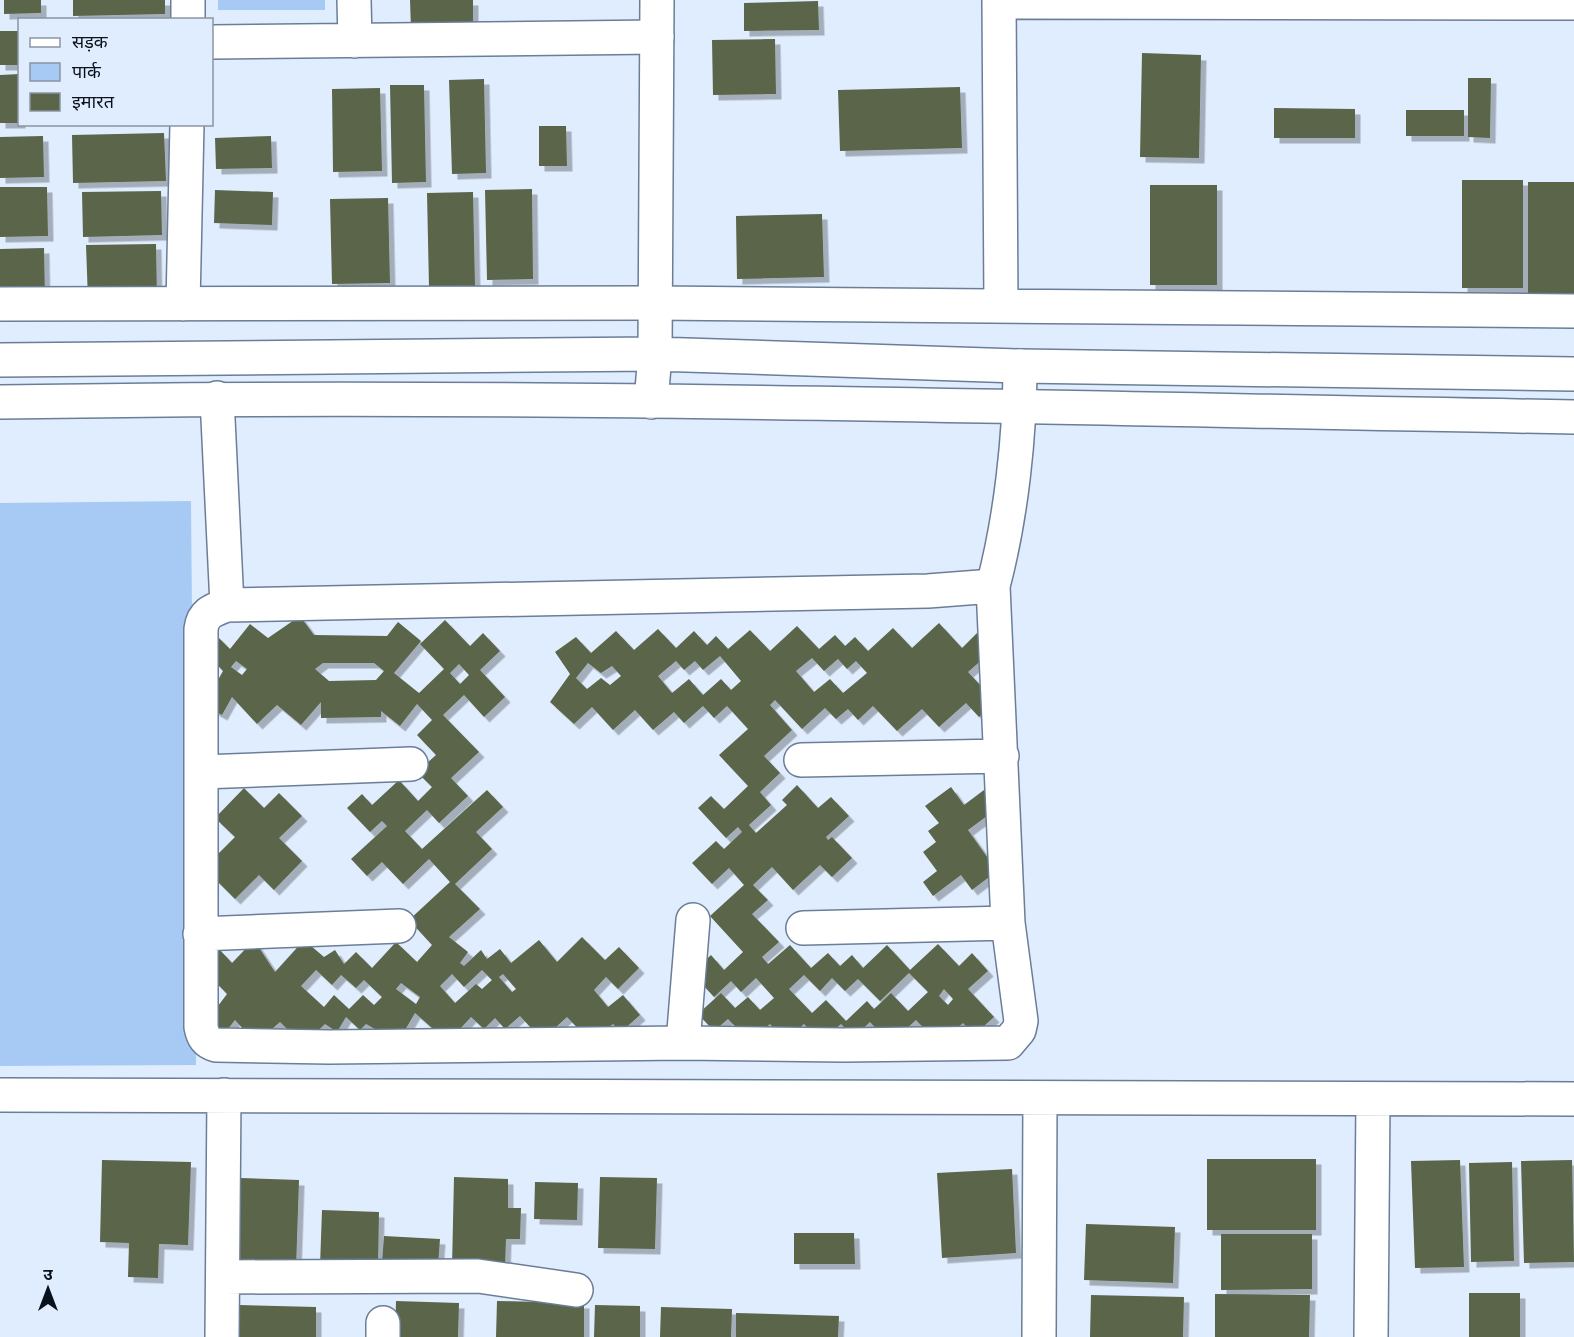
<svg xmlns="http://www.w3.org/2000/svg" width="1574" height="1337" font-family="'Space Grotesk','Noto Sans Devanagari',sans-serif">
<defs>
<filter id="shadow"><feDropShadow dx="5.5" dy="5.5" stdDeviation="0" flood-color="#0004"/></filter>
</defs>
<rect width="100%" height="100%" fill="#e0edfe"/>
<path fill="#a7caf5" d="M 218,0 L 325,0 L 325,10 L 218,10 Z
M 191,501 L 196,1065 L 0,1066 L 0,503 Z"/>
<path fill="#5a6549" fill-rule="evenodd" filter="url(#shadow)" d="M 4,0 L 41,0 L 41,13 L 4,14 Z
M 73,0 L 165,0 L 165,14 L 73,16 Z
M 410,0 L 473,0 L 473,28 L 411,29 Z
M 818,1 L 819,30 L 744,31 L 744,3 Z
M 0,31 L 20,31 L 20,65 L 0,65 Z
M 775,39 L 776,94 L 713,95 L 712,40 Z
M 1142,53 L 1201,55 L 1199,158 L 1140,157 Z
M 20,74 L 20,123 L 0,123 L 0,75 Z
M 1468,78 L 1491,78 L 1490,138 L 1468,137 Z
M 484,79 L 486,173 L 452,174 L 449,80 Z
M 390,85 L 424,85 L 426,182 L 392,183 Z
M 960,87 L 962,148 L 840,151 L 838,90 Z
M 380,88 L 382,171 L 333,172 L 332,89 Z
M 1274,108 L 1355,109 L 1355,138 L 1274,138 Z
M 1406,110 L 1464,110 L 1464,136 L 1406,136 Z
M 539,126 L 566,126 L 567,166 L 539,166 Z
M 164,133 L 166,181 L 73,183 L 72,135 Z
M 43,136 L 44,177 L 0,178 L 0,137 Z
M 271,136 L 272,168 L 216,169 L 215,138 Z
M 1462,180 L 1523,180 L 1523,288 L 1462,288 Z
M 1528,182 L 1574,182 L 1574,295 L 1528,295 Z
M 1150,185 L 1217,185 L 1217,285 L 1150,285 Z
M 0,187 L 47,187 L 48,236 L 0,237 Z
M 532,189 L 533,279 L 487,280 L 485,190 Z
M 215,190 L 273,192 L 272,225 L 214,223 Z
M 161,191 L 162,235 L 83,237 L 82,192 Z
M 473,192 L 475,286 L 429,287 L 427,193 Z
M 388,198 L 390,283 L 332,284 L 330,199 Z
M 822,214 L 824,277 L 737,279 L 736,216 Z
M 156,244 L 157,298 L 88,300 L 86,245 Z
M 44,248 L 45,297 L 0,298 L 0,249 Z
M 300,616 L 314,635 L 387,636 L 398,622 L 421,641 L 394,673 L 419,693 L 444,669 L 420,644 L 445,620 L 470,646 L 483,633 L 500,651 L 480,670 L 505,697 L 484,717 L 464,695 L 443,715 L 479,752 L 451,778 L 468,796 L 439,823 L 427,810 L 405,831 L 422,849 L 487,790 L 503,807 L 476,832 L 492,849 L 455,884 L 480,909 L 449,937 L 468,952 L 460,963 L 464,966 L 481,950 L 487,959 L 500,949 L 511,963 L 539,940 L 557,962 L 582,937 L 605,960 L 619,947 L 639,968 L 618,989 L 606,977 L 594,990 L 608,1007 L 623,995 L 640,1015 L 621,1032 L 613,1024 L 591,1042 L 567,1017 L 542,1040 L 520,1016 L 505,1029 L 495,1018 L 484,1029 L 471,1017 L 448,1042 L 415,1013 L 398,1042 L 366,1024 L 360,1030 L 346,1017 L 337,1032 L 325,1024 L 303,1045 L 280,1022 L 256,1043 L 235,1020 L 224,1034 L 206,1022 L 227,994 L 202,968 L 220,950 L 232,963 L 254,940 L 275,972 L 304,940 L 324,957 L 335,950 L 344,964 L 356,952 L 372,968 L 396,942 L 417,962 L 432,945 L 409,920 L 450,882 L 429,859 L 403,884 L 382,862 L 367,876 L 351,859 L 387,826 L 382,821 L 370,832 L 347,808 L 362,794 L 372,805 L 399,780 L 418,801 L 432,787 L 417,772 L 436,755 L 417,735 L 432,720 L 417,704 L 400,726 L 381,711 L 381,717 L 321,718 L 321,702 L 301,725 L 277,705 L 257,724 L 232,697 L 222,715 L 204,705 L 223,671 L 202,649 L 216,635 L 230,649 L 250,624 L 268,638 ZM 236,661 L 247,669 L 242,675 L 231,667 ZM 323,663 L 374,663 L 384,671 L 376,680 L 329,681 L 315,669 ZM 459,664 L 469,675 L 460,684 L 450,673 ZM 316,970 L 332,985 L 341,975 L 356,988 L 364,980 L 382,997 L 374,1005 L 363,995 L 349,1009 L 334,995 L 324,1007 L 301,986 ZM 482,970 L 492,980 L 482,989 L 476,984 L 455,1003 L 440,986 L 452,974 L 464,987 ZM 503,974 L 516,989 L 512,992 L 499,977 ZM 401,983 L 420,997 L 416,1004 L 396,989 Z
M 939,623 L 962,648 L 977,633 L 993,650 L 968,672 L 996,702 L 979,717 L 966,703 L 939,727 L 922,709 L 897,731 L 873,706 L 858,720 L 848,709 L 836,719 L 825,708 L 802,729 L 775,700 L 770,705 L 792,730 L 764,756 L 780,773 L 760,792 L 771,805 L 749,825 L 756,833 L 787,805 L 782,800 L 797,785 L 818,808 L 831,797 L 849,816 L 826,837 L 828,840 L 832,837 L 852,858 L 832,877 L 820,865 L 793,890 L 772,867 L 753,885 L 768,900 L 752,914 L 779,942 L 762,957 L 768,964 L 790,945 L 811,968 L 828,953 L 840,966 L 852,955 L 863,968 L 887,945 L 910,970 L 938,944 L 959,966 L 972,953 L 988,971 L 968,989 L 994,1017 L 974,1035 L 963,1023 L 939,1044 L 916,1020 L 890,1044 L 870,1022 L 854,1037 L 841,1024 L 821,1042 L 804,1024 L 785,1041 L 770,1024 L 750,1042 L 728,1019 L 714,1031 L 698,1014 L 721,993 L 735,1008 L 748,997 L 760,1010 L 774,998 L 756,978 L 741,992 L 731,981 L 714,997 L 692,973 L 711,955 L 724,970 L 743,952 L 710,916 L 744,885 L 729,868 L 712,884 L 692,863 L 716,841 L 724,849 L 742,832 L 738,827 L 726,838 L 698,808 L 711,796 L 724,809 L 748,786 L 719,755 L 748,729 L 727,706 L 714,718 L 703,706 L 684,723 L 674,712 L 653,730 L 635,710 L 613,730 L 592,707 L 574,724 L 550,702 L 570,674 L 555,652 L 576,637 L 591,653 L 616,631 L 634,650 L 658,629 L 676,648 L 694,631 L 707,645 L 716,636 L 728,649 L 750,630 L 770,651 L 797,626 L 819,649 L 835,635 L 845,646 L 855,637 L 868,651 L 893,628 L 912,648 ZM 720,656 L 741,681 L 731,690 L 721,679 L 703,695 L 689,679 L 672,693 L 658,676 L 676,661 L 684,670 L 695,661 L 703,670 ZM 812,658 L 824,671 L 838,659 L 847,669 L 856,661 L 867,673 L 843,693 L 830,679 L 814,692 L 796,671 ZM 588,663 L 601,673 L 612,666 L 621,676 L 610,685 L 601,678 L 587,689 L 576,678 ZM 909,973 L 928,992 L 908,1011 L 891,993 L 874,1009 L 867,1001 L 846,1021 L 826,1000 L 812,1013 L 789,989 L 804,975 L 820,991 L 832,978 L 845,991 L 858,979 L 880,1001 ZM 944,989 L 953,999 L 948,1005 L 939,996 Z
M 951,787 L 964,805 L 984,790 L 998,808 L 968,830 L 997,871 L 972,890 L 961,875 L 933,896 L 923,882 L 937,871 L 923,852 L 936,842 L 928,831 L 939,823 L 925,806 Z
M 244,788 L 264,808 L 279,793 L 302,816 L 279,838 L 302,861 L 274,890 L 259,875 L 235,899 L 204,868 L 235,837 L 215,818 Z
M 1207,1159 L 1316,1159 L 1316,1230 L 1207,1230 Z
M 102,1160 L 191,1162 L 188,1245 L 159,1244 L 158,1278 L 128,1277 L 129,1243 L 100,1242 Z
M 1460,1160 L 1464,1267 L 1415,1268 L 1411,1161 Z
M 1572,1160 L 1574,1262 L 1524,1263 L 1521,1161 Z
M 1512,1162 L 1514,1261 L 1471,1262 L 1469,1163 Z
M 1012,1169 L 1016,1253 L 942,1258 L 937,1173 Z
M 454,1177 L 508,1179 L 508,1208 L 521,1208 L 520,1239 L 506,1239 L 505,1268 L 452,1267 Z
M 600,1177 L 657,1178 L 655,1249 L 598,1248 Z
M 241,1178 L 299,1180 L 296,1269 L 238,1267 Z
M 535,1182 L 578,1183 L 577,1220 L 534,1219 Z
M 322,1210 L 379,1212 L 378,1268 L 320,1266 Z
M 1086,1224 L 1175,1227 L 1173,1283 L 1084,1280 Z
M 794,1233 L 854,1233 L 855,1264 L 794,1264 Z
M 1221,1234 L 1312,1234 L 1312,1289 L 1221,1290 Z
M 384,1236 L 440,1239 L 438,1266 L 382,1263 Z
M 1469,1293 L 1520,1293 L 1520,1337 L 1469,1337 Z
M 1215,1294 L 1310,1295 L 1309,1337 L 1215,1337 Z
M 1091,1295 L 1184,1297 L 1183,1337 L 1090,1337 Z
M 396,1301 L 459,1303 L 458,1337 L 395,1337 Z
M 497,1301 L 584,1303 L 584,1337 L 496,1337 Z
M 240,1305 L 316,1307 L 316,1337 L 239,1337 Z
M 595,1305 L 640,1306 L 640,1337 L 594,1337 Z
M 661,1307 L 732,1309 L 731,1337 L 660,1337 Z
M 736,1313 L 839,1316 L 838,1337 L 736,1337 Z"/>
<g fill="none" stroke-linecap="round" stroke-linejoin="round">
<g stroke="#6a7e97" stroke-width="36">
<path id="minor" d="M 188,0 L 188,20
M 354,0 L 355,41
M 999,0 L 1001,306
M 999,2 L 1574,3
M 212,42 L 657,37
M 0,304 L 654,303 L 1574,311
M 183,304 L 187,124
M 217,398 L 227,605
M 993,586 L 928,591 L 227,605 C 213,610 203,613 201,629 L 201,1027 C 203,1037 206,1042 216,1045 L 329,1047 L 683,1043 L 843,1045 L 1008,1043 L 1019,1030 L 1021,1021 L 1008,923 L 993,586 C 1011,518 1020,436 1020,366
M 801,760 L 1002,756
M 202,772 L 411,764
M 803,928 L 1008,923
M 200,934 L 399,926
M 683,1043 L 693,920
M 0,1095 L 1574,1099
M 223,1277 L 478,1276 L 576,1290
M 222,1337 L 224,1095
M 383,1337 L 383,1323
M 1039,1337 L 1040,1098
M 1371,1337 L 1373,1099"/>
</g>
<g stroke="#6a7e97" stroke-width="36">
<path id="tertiary" d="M 0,360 L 655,354 L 1020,366 L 1574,374
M 0,402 C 524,393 1050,408 1574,417
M 651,402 L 655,354 L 657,0"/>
</g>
<use href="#minor" stroke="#fff" stroke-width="33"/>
<use href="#tertiary" stroke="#fff" stroke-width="33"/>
</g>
<rect x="18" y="18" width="195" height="108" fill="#e0edfe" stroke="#8a95a3" stroke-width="1.5"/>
<rect x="30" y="38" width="30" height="9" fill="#ffffff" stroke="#8a95a3" stroke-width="1.5"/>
<text x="72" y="48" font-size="18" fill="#0a111a">सड़क</text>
<rect x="30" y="63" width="30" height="18" fill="#a7caf5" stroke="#8a95a3" stroke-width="1.5"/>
<text x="72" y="78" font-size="18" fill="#0a111a">पार्क</text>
<rect x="30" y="93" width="30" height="18" fill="#5a6549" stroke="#8a95a3" stroke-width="1.5"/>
<text x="72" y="108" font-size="18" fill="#0a111a">इमारत</text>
<g transform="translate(48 1289)" stroke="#e0edfe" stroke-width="4.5" paint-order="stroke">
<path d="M0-4.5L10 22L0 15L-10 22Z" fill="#0a111a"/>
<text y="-9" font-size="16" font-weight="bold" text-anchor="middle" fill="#0a111a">उ</text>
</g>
</svg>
